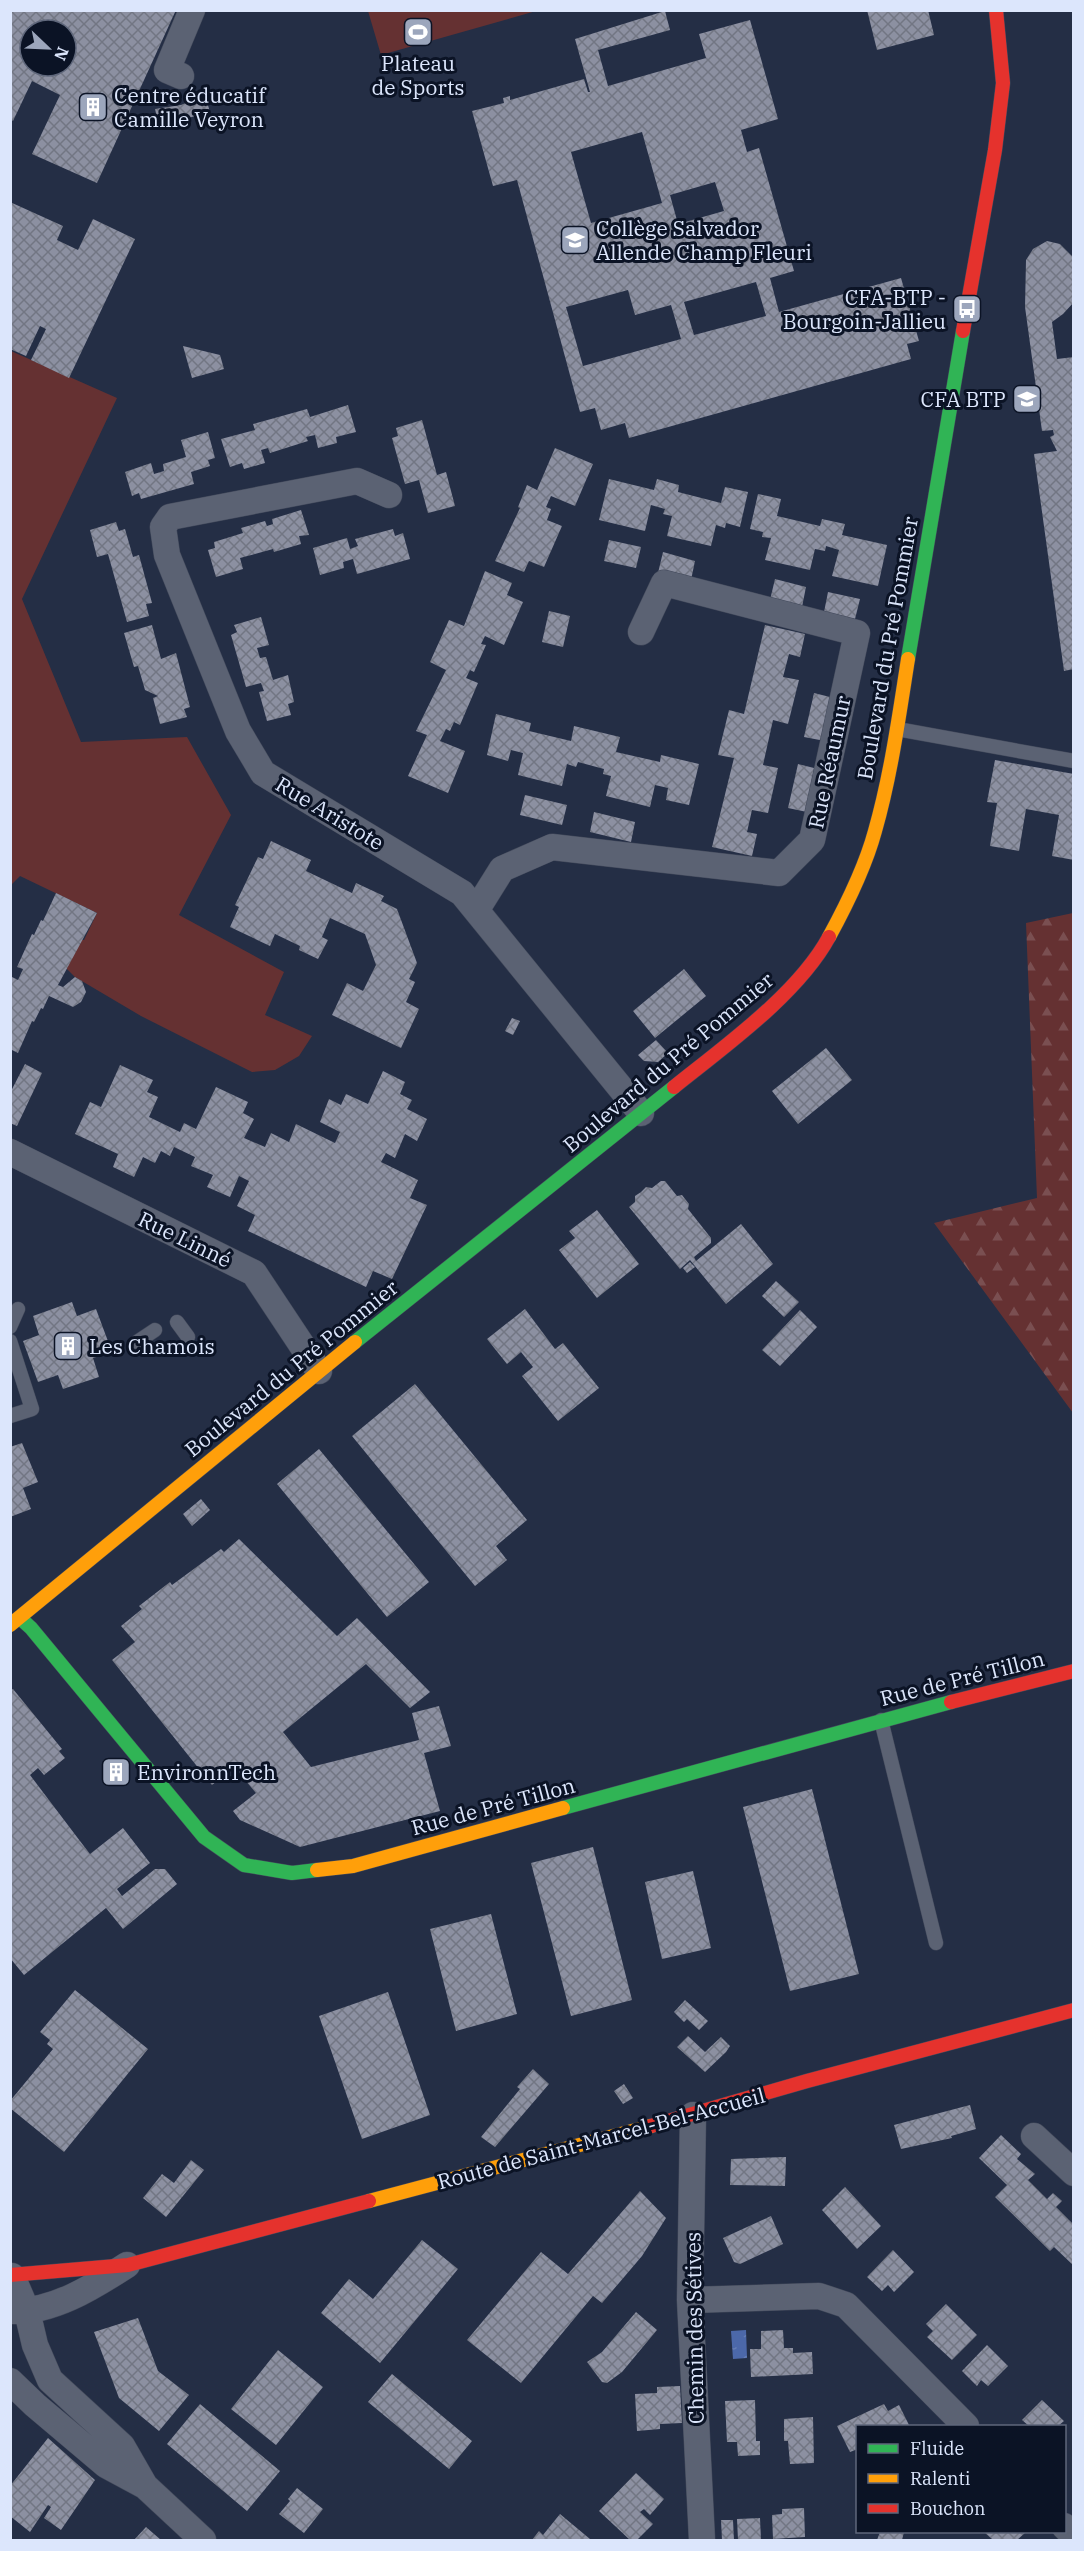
<svg xmlns="http://www.w3.org/2000/svg" width="1084" height="2551" font-family="'IBM Plex Serif',serif">
<defs>
<pattern id="forest-firs" width="22" height="20" patternUnits="userSpaceOnUse" patternTransform="scale(1.5)"><rect width="22" height="20" fill="#653132"/><path d="M5 1l3.5 6h-7zM16 11l3.5 6h-7z" fill="#7a4f51"/></pattern>
<pattern id="water-ripples" width="26" height="14" patternUnits="userSpaceOnUse" patternTransform="scale(1.5)"><rect width="26" height="14" fill="#4c68a9"/><path d="M2 4q2-2 4 0t4 0M15 11q2-2 4 0t4 0" fill="none" stroke="#657eb6"/></pattern>
<pattern id="building-cross-hatch" width="8" height="8" patternUnits="userSpaceOnUse" patternTransform="scale(1.5)"><rect width="8" height="8" fill="#8c90a1"/><path d="M0 0l8 8M0 8l8-8" fill="none" stroke="#727683"/></pattern>
</defs>
<rect width="100%" height="100%" fill="#242e45"/>
<path fill="#653132" d="M 368,11 L 536,11 L 381,55 Z
M 11,351 L 117,398 L 22,599 L 81,742 L 187,737 L 231,815 L 179,915 L 284,972 L 265,1015 L 312,1036 L 299,1056 L 275,1070 L 252,1072 L 141,1016 L 75,977 L 66,968 L 82,940 L 84,940 L 97,913 L 20,876 L 11,885 Z"/>
<path fill="url(#forest-firs)" d="M 1073,913 L 1074,913 L 1073,1413 L 934,1223 L 1037,1198 L 1026,923 Z"/>
<path fill="url(#water-ripples)" d="M 746,2330 L 747,2358 L 733,2359 L 731,2331 Z"/>
<path fill="url(#building-cross-hatch)" fill-rule="evenodd" d="M 10,10 L 176,10 L 97,183 L 32,154 L 60,95 L 32,81 L 13,121 L 10,119 ZM 30,30 L 66,30 L 66,66 L 30,66 Z
M 867,10 L 928,10 L 934,35 L 877,50 Z
M 665,11 L 670,30 L 598,50 L 608,86 L 706,58 L 699,34 L 750,20 L 778,119 L 741,130 L 747,152 L 759,148 L 794,271 L 770,278 L 779,312 L 901,278 L 919,341 L 907,344 L 911,359 L 629,438 L 625,423 L 601,430 L 595,408 L 580,412 L 517,180 L 493,186 L 472,111 L 504,103 L 503,98 L 510,96 L 510,100 L 584,79 L 588,92 L 590,92 L 575,39 ZM 642,132 L 662,203 L 591,223 L 571,152 ZM 715,182 L 724,211 L 678,224 L 670,195 ZM 756,282 L 766,316 L 694,335 L 684,302 ZM 628,290 L 635,315 L 671,305 L 681,339 L 583,366 L 566,307 Z
M 205,95 L 210,112 L 159,126 L 155,109 L 181,105 Z
M 10,202 L 63,226 L 57,240 L 78,250 L 93,219 L 135,239 L 69,378 L 31,360 L 46,329 L 40,326 L 26,356 L 10,349 Z
M 1047,241 L 1060,244 L 1074,258 L 1074,302 L 1063,314 L 1052,322 L 1057,359 L 1074,357 L 1074,669 L 1064,671 L 1034,454 L 1057,451 L 1050,437 L 1054,435 L 1053,430 L 1042,431 L 1025,307 L 1026,260 L 1033,249 Z
M 183,346 L 220,355 L 224,369 L 192,378 Z
M 348,405 L 356,432 L 336,437 L 337,443 L 318,448 L 315,435 L 306,437 L 308,441 L 270,453 L 268,448 L 261,450 L 265,463 L 244,469 L 242,463 L 230,467 L 221,439 L 255,430 L 253,424 L 307,409 L 310,417 Z
M 422,420 L 437,475 L 446,472 L 455,506 L 428,513 L 419,480 L 405,484 L 392,438 L 398,436 L 396,428 Z
M 208,432 L 215,458 L 208,460 L 210,466 L 191,472 L 194,484 L 141,499 L 139,493 L 132,496 L 125,472 L 151,463 L 154,474 L 164,471 L 163,464 L 186,457 L 181,440 Z
M 555,448 L 593,464 L 575,506 L 551,496 L 546,507 L 551,509 L 547,520 L 562,526 L 544,567 L 529,561 L 524,572 L 495,561 L 520,508 L 518,507 L 527,485 L 537,490 Z
M 609,479 L 654,490 L 657,479 L 679,485 L 678,492 L 721,503 L 725,487 L 748,492 L 740,527 L 726,523 L 725,528 L 716,525 L 711,546 L 667,536 L 672,516 L 663,514 L 665,509 L 651,505 L 645,531 L 599,520 Z
M 758,494 L 781,499 L 777,516 L 820,526 L 822,519 L 845,524 L 842,535 L 887,545 L 878,586 L 832,576 L 839,550 L 826,546 L 825,551 L 815,549 L 810,570 L 765,560 L 771,538 L 762,537 L 763,532 L 750,529 Z
M 301,510 L 309,535 L 299,536 L 301,544 L 274,552 L 273,549 L 240,558 L 243,569 L 216,577 L 208,550 L 215,548 L 214,542 L 243,533 L 241,528 L 265,521 L 267,526 L 273,524 L 272,519 Z
M 116,522 L 119,531 L 125,529 L 133,557 L 139,555 L 152,603 L 146,604 L 149,616 L 127,622 L 108,554 L 97,557 L 90,530 Z
M 393,529 L 395,536 L 403,533 L 410,559 L 357,574 L 353,559 L 343,562 L 344,568 L 320,575 L 313,548 L 347,538 L 350,549 L 358,546 L 355,539 Z
M 609,540 L 641,547 L 636,568 L 604,561 Z
M 663,552 L 695,561 L 691,580 L 658,573 Z
M 485,571 L 512,583 L 507,595 L 523,602 L 504,645 L 485,636 L 481,644 L 486,645 L 474,672 L 470,670 L 466,678 L 478,683 L 460,725 L 454,722 L 450,731 L 446,729 L 440,741 L 465,751 L 448,793 L 408,776 L 427,735 L 416,731 L 446,670 L 430,662 L 449,620 L 464,626 Z
M 775,579 L 806,587 L 802,607 L 770,600 Z
M 828,592 L 860,599 L 855,619 L 824,612 Z
M 549,611 L 570,616 L 563,647 L 542,642 Z
M 261,617 L 269,645 L 257,648 L 260,658 L 266,657 L 273,680 L 288,675 L 294,702 L 288,704 L 291,715 L 267,721 L 259,692 L 264,691 L 261,683 L 246,687 L 231,635 L 237,632 L 234,625 Z
M 152,625 L 161,659 L 176,653 L 190,707 L 184,709 L 187,717 L 160,724 L 153,698 L 158,696 L 145,690 L 138,666 L 134,667 L 124,633 Z
M 765,625 L 805,634 L 800,657 L 789,654 L 783,677 L 799,680 L 788,724 L 773,720 L 763,765 L 778,768 L 768,813 L 752,810 L 747,832 L 757,834 L 752,856 L 712,847 L 734,758 L 718,755 L 729,710 L 744,714 Z
M 814,693 L 834,698 L 825,741 L 804,737 Z
M 496,714 L 531,723 L 529,731 L 571,741 L 574,726 L 620,737 L 616,752 L 660,762 L 661,755 L 699,764 L 689,805 L 666,800 L 668,788 L 655,785 L 650,807 L 606,796 L 611,776 L 603,774 L 604,769 L 578,762 L 576,767 L 567,764 L 562,786 L 518,775 L 523,753 L 511,750 L 508,761 L 487,755 Z
M 995,760 L 1074,774 L 1074,860 L 1052,856 L 1059,815 L 1026,809 L 1019,851 L 990,846 L 997,803 L 987,802 Z
M 798,764 L 818,769 L 807,812 L 788,808 Z
M 525,795 L 567,805 L 562,825 L 520,815 Z
M 594,812 L 635,822 L 631,842 L 590,832 Z
M 271,841 L 311,860 L 306,871 L 352,893 L 356,883 L 384,896 L 381,901 L 397,909 L 417,963 L 409,979 L 415,982 L 406,1002 L 419,1009 L 401,1048 L 332,1015 L 347,983 L 363,991 L 376,965 L 365,934 L 330,918 L 322,937 L 328,940 L 318,959 L 299,950 L 300,946 L 275,934 L 270,946 L 230,927 L 239,907 L 235,905 L 258,857 L 263,859 Z
M 56,893 L 97,913 L 58,985 L 63,987 L 75,977 L 82,981 L 86,992 L 81,1002 L 73,1007 L 49,996 L 43,1009 L 41,1008 L 34,1022 L 32,1021 L 18,1053 L 10,1049 L 10,976 L 18,980 L 23,969 L 17,967 L 32,934 L 34,935 L 41,920 L 43,921 Z
M 684,969 L 706,996 L 655,1038 L 633,1011 Z
M 512,1018 L 520,1021 L 513,1035 L 505,1031 Z
M 656,1040 L 668,1053 L 658,1062 L 644,1061 L 638,1055 Z
M 826,1048 L 852,1080 L 798,1124 L 772,1091 Z
M 25,1064 L 42,1073 L 17,1126 L 10,1123 L 10,1093 Z
M 120,1065 L 153,1080 L 147,1092 L 158,1097 L 149,1117 L 180,1132 L 184,1123 L 196,1129 L 216,1087 L 248,1102 L 243,1113 L 254,1119 L 244,1138 L 265,1147 L 271,1133 L 289,1142 L 296,1124 L 335,1143 L 340,1132 L 320,1122 L 329,1099 L 341,1105 L 346,1094 L 368,1104 L 383,1071 L 405,1082 L 400,1094 L 412,1100 L 407,1109 L 427,1119 L 417,1141 L 405,1134 L 395,1158 L 386,1153 L 381,1162 L 418,1180 L 410,1198 L 427,1205 L 392,1279 L 373,1271 L 366,1287 L 248,1231 L 255,1215 L 237,1206 L 249,1181 L 239,1176 L 230,1197 L 207,1187 L 213,1175 L 191,1166 L 195,1157 L 174,1147 L 170,1156 L 161,1151 L 155,1163 L 143,1157 L 134,1177 L 113,1167 L 118,1154 L 75,1134 L 90,1102 L 101,1107 Z
M 661,1181 L 665,1181 L 677,1196 L 682,1195 L 689,1204 L 688,1209 L 711,1238 L 711,1243 L 694,1257 L 696,1261 L 741,1224 L 773,1264 L 726,1304 L 690,1260 L 680,1269 L 629,1207 L 635,1202 L 635,1196 L 641,1192 L 646,1187 L 652,1188 Z
M 597,1210 L 639,1264 L 597,1298 L 559,1250 L 575,1238 L 569,1231 Z
M 690,1262 L 695,1267 L 687,1273 L 683,1268 Z
M 776,1281 L 799,1302 L 784,1317 L 762,1296 Z
M 72,1302 L 77,1316 L 96,1309 L 112,1352 L 93,1358 L 99,1377 L 63,1389 L 58,1375 L 38,1382 L 23,1341 L 39,1335 L 33,1316 Z
M 525,1309 L 555,1349 L 563,1343 L 599,1388 L 558,1421 L 522,1376 L 533,1367 L 521,1352 L 507,1364 L 487,1339 Z
M 800,1310 L 817,1327 L 780,1366 L 762,1350 Z
M 415,1384 L 527,1520 L 496,1546 L 507,1560 L 475,1586 L 352,1436 Z
M 22,1443 L 38,1482 L 23,1488 L 31,1509 L 10,1517 L 10,1447 Z
M 319,1449 L 429,1582 L 387,1617 L 277,1484 Z
M 201,1499 L 210,1510 L 192,1526 L 183,1514 Z
M 239,1539 L 337,1636 L 357,1618 L 430,1692 L 410,1708 L 366,1664 L 283,1732 L 311,1767 L 419,1740 L 412,1713 L 439,1706 L 451,1746 L 424,1753 L 440,1811 L 300,1847 L 240,1820 L 233,1811 L 256,1793 L 234,1767 L 212,1785 L 112,1660 L 135,1642 L 121,1626 L 142,1609 L 139,1606 L 170,1582 L 172,1585 L 221,1549 L 224,1552 Z
M 13,1689 L 62,1749 L 59,1751 L 65,1758 L 44,1775 L 38,1768 L 30,1775 L 80,1841 L 90,1854 L 123,1828 L 150,1863 L 117,1889 L 122,1896 L 155,1869 L 165,1869 L 177,1884 L 123,1929 L 106,1908 L 24,1975 L 10,1958 L 10,1691 Z
M 114,1764 L 123,1775 L 118,1779 L 109,1769 Z
M 812,1789 L 859,1974 L 790,1991 L 743,1807 Z
M 593,1847 L 632,2000 L 571,2016 L 531,1863 Z
M 693,1871 L 711,1948 L 662,1959 L 645,1882 Z
M 491,1914 L 517,2014 L 456,2031 L 430,1929 Z
M 75,1990 L 148,2049 L 64,2152 L 10,2108 L 10,2101 L 53,2049 L 47,2044 L 50,2040 L 40,2032 Z
M 388,1992 L 430,2115 L 362,2139 L 319,2016 Z
M 685,2000 L 708,2021 L 699,2030 L 687,2019 L 684,2022 L 674,2012 Z
M 688,2036 L 705,2052 L 721,2037 L 730,2046 L 726,2052 L 705,2072 L 677,2047 Z
M 533,2069 L 549,2084 L 495,2147 L 481,2137 L 520,2089 L 517,2087 Z
M 624,2084 L 633,2098 L 623,2104 L 614,2091 Z
M 970,2105 L 976,2129 L 951,2136 L 952,2138 L 901,2149 L 894,2125 Z
M 1001,2135 L 1021,2154 L 1017,2159 L 1035,2174 L 1028,2180 L 1047,2199 L 1053,2193 L 1062,2201 L 1056,2207 L 1074,2225 L 1074,2266 L 1054,2247 L 1050,2251 L 995,2197 L 1007,2185 L 979,2158 Z
M 786,2157 L 785,2186 L 730,2185 L 731,2159 Z
M 191,2160 L 204,2170 L 166,2217 L 143,2198 L 162,2174 L 174,2183 Z
M 845,2187 L 881,2226 L 857,2249 L 822,2210 Z
M 640,2191 L 666,2218 L 642,2256 L 602,2303 L 593,2296 L 521,2383 L 467,2340 L 541,2252 L 568,2274 Z
M 771,2216 L 783,2244 L 740,2264 L 734,2262 L 723,2238 Z
M 422,2240 L 458,2269 L 380,2363 L 321,2313 L 349,2279 L 373,2299 Z
M 893,2250 L 914,2272 L 894,2292 L 888,2285 L 882,2291 L 867,2277 Z
M 946,2304 L 977,2335 L 952,2360 L 927,2337 L 933,2331 L 926,2324 Z
M 636,2312 L 657,2330 L 622,2372 L 607,2383 L 602,2382 L 587,2362 L 602,2352 Z
M 138,2318 L 158,2371 L 189,2395 L 159,2431 L 119,2398 L 94,2332 Z
M 783,2330 L 784,2348 L 793,2348 L 793,2353 L 812,2352 L 813,2374 L 751,2377 L 750,2349 L 761,2349 L 761,2331 Z
M 987,2345 L 1008,2366 L 988,2386 L 981,2380 L 977,2386 L 962,2371 Z
M 278,2350 L 323,2387 L 276,2445 L 231,2409 Z
M 392,2374 L 472,2441 L 449,2469 L 368,2402 Z
M 680,2386 L 682,2423 L 660,2424 L 660,2429 L 637,2431 L 635,2394 L 657,2393 L 657,2387 Z
M 755,2400 L 756,2441 L 760,2441 L 760,2455 L 738,2456 L 737,2442 L 727,2442 L 725,2401 Z
M 1042,2400 L 1064,2421 L 1058,2426 L 1029,2426 L 1022,2420 Z
M 200,2404 L 280,2471 L 247,2511 L 167,2444 Z
M 884,2404 L 888,2411 L 899,2405 L 909,2425 L 858,2426 L 858,2449 L 850,2452 L 837,2426 Z
M 813,2417 L 814,2463 L 790,2464 L 788,2441 L 784,2441 L 784,2419 Z
M 48,2438 L 95,2480 L 61,2530 L 44,2518 L 51,2507 L 48,2505 L 30,2532 L 10,2516 L 10,2486 Z
M 636,2473 L 664,2499 L 650,2515 L 644,2509 L 640,2512 L 653,2524 L 637,2540 L 630,2540 L 599,2511 Z
M 297,2488 L 323,2509 L 304,2533 L 279,2514 L 290,2501 L 288,2499 Z
M 804,2508 L 805,2537 L 773,2539 L 772,2515 L 782,2514 L 782,2509 Z
M 560,2514 L 590,2539 L 589,2540 L 532,2540 L 539,2531 L 543,2535 Z
M 760,2518 L 761,2540 L 738,2540 L 737,2519 Z
M 721,2520 L 733,2520 L 734,2540 L 722,2540 Z
M 146,2527 L 161,2540 L 134,2540 Z
M 880,2532 L 904,2532 L 902,2540 L 877,2540 Z
M 984,2532 L 1026,2532 L 1017,2540 L 993,2540 Z"/>
<g fill="none" stroke-linecap="round" stroke-linejoin="round">
<g stroke="#42495b" stroke-width="15">
<path id="lane" d="M 897,729 L 1074,761
M 177,1322 L 188,1337
M 10,1327 L 18,1309
M 10,1341 L 32,1409 L 10,1416
M 137,1342 L 155,1330
M 881,1720 L 936,1943"/>
</g>
<g stroke="#42495b" stroke-width="27">
<path id="street" d="M 181,76 L 167,70 L 192,10
M 389,495 L 357,481 L 170,517 L 163,527 L 167,555 L 238,731 L 263,773 L 462,893 L 641,1113
M 477,909 L 502,869 L 552,847 L 779,873 L 812,840 L 857,633 L 664,583 L 641,632
M 10,1152 L 254,1273 L 319,1371
M 693,2115 L 690,2300 L 702,2540
M 1034,2136 L 1074,2173
M 12,2276 L 27,2311 L 35,2345 L 50,2380 L 122,2446 L 145,2486
M 690,2300 L 819,2296 L 846,2305 L 966,2426
M 10,2311 C 52,2313 93,2287 127,2265
M 10,2381 L 35,2405 L 106,2465 L 145,2486 L 203,2540
M 1064,2526 L 1074,2536"/>
</g>
<g stroke="#42495b" stroke-width="15">
<path id="fast" d="M 908,659 L 963,331
M 355,1342 L 674,1087
M 20,1618 L 31,1628 L 204,1837 L 244,1865 L 292,1873 L 317,1870
M 563,1808 L 951,1702"/>
</g>
<g stroke="#42495b" stroke-width="15">
<path id="slow" d="M 829,937 C 847,904 865,868 875,831 C 891,775 899,716 908,659
M 10,1625 L 355,1342
M 317,1870 L 353,1866 L 563,1808
M 369,2201 L 651,2126"/>
</g>
<g stroke="#42495b" stroke-width="15">
<path id="jam" d="M 963,331 L 995,150 L 1003,83 L 996,10
M 674,1087 C 725,1046 798,994 829,937
M 951,1702 L 1074,1671
M 651,2126 L 807,2081 L 1074,2010
M 10,2275 L 128,2265 L 369,2201"/>
</g>
<use href="#lane" stroke="#5b6273" stroke-width="14"/>
<use href="#street" stroke="#5b6273" stroke-width="26"/>
<use href="#fast" stroke="#30b455" stroke-width="14"/>
<use href="#slow" stroke="#ff9f0a" stroke-width="14"/>
<use href="#jam" stroke="#e5322d" stroke-width="14"/>
</g>
<defs>
<g id="stadium-square" transform="scale(1.5)"><rect x="-9" y="-9" width="18" height="18" rx="4" fill="#9ca6bc" stroke="#0b1325"/><path d="M0-5a6.5 5 0 1 0 0 10a6.5 5 0 1 0 0-10ZM-3.5-1.8h7v3.6h-7Z" fill="#fff"/></g>
<g id="building-square" transform="scale(1.5)"><rect x="-9" y="-9" width="18" height="18" rx="4" fill="#9ca6bc" stroke="#0b1325"/><path d="M-4-6H4V6H1V3H-1V6H-4ZM-2.5-4.3h1.7v1.8h-1.7ZM.8-4.3h1.7v1.8H.8ZM-2.5-1h1.7V.8h-1.7ZM.8-1h1.7V.8H.8Z" fill="#fff"/></g>
<g id="school-square" transform="scale(1.5)"><rect x="-9" y="-9" width="18" height="18" rx="4" fill="#9ca6bc" stroke="#0b1325"/><path d="M0-5L7-2L0 1L-7-2ZM-4 1L0 2.5L4 1V4Q0 6-4 4Z" fill="#fff"/></g>
<g id="bus-square" transform="scale(1.5)"><rect x="-9" y="-9" width="18" height="18" rx="4" fill="#9ca6bc" stroke="#0b1325"/><path d="M-5-6H5V4H4V6H2V4H-2V6H-4V4H-5ZM-3.5-4V0h7V-4ZM-3.5 1.2v1.5H-2V1.2ZM2 1.2v1.5H3.5V1.2Z" fill="#fff"/></g>
</defs>
<g fill-rule="evenodd">
<use href="#stadium-square" x="418" y="32"/>
<use href="#building-square" x="93" y="107"/>
<use href="#school-square" x="575" y="240"/>
<use href="#bus-square" x="967" y="309"/>
<use href="#school-square" x="1027" y="399"/>
<use href="#building-square" x="68" y="1346"/>
<use href="#building-square" x="116" y="1772"/>
</g>
<g text-anchor="middle" dominant-baseline="central" stroke-width="6" stroke-linejoin="round" paint-order="stroke">
<g font-size="21" fill="#dce6fc" stroke="#0b1325" text-anchor="start">
<text x="418" y="63" text-anchor="middle">Plateau<tspan x="418" dy="24">de Sports</tspan></text>
<text x="114" y="95">Centre éducatif<tspan x="114" dy="24">Camille Veyron</tspan></text>
<text x="596" y="228">Collège Salvador<tspan x="596" dy="24">Allende Champ Fleuri</tspan></text>
<text x="946" y="297" text-anchor="end">CFA-BTP -<tspan x="946" dy="24">Bourgoin-Jallieu</tspan></text>
<text x="1006" y="399" text-anchor="end">CFA BTP</text>
<text x="89" y="1346">Les Chamois</text>
<text x="137" y="1772">EnvironnTech</text>
</g>
<g font-size="21" fill="#dce6fc" stroke="#0b1325">
<text transform="translate(887 648) rotate(-80)">Boulevard du Pré Pommier</text>
<text transform="translate(829 762) rotate(-78)">Rue Réaumur</text>
<text transform="translate(330 813) rotate(31)">Rue Aristote</text>
<text transform="translate(668 1062) rotate(-40)">Boulevard du Pré Pommier</text>
<text transform="translate(185 1239) rotate(26)">Rue Linné</text>
<text transform="translate(291 1368) rotate(-39)">Boulevard du Pré Pommier</text>
<text transform="translate(962 1678) rotate(-14)">Rue de Pré Tillon</text>
<text transform="translate(493 1806) rotate(-15)">Rue de Pré Tillon</text>
<text transform="translate(601 2138) rotate(-15)">Route de Saint-Marcel-Bel-Accueil</text>
<text transform="translate(694 2328) rotate(-91)">Chemin des Sétives</text>
</g>
</g>
<rect width="1084" height="2551" fill="none" stroke="#dce6fc" stroke-width="24"/>
<rect x="856" y="2425" width="210" height="108" fill="#0b1325" stroke="#5f677b" stroke-width="1.5"/>
<rect x="868" y="2444" width="30" height="9" fill="#30b455" stroke="#5f677b" stroke-width="1.5"/>
<text x="910" y="2455" font-size="18" fill="#dce6fc">Fluide</text>
<rect x="868" y="2474" width="30" height="9" fill="#ff9f0a" stroke="#5f677b" stroke-width="1.5"/>
<text x="910" y="2485" font-size="18" fill="#dce6fc">Ralenti</text>
<rect x="868" y="2504" width="30" height="9" fill="#e5322d" stroke="#5f677b" stroke-width="1.5"/>
<text x="910" y="2515" font-size="18" fill="#dce6fc">Bouchon</text>
<g transform="translate(48 48) rotate(113)"><circle r="28" fill="#0b1325" stroke="#5f677b" stroke-width="1.5"/>
<path d="M0-4.5L10 22L0 15L-10 22Z" fill="#9ca6bc"/>
<text y="-9" font-size="16" font-weight="bold" text-anchor="middle" fill="#dce6fc">N</text>
</g>
</svg>
